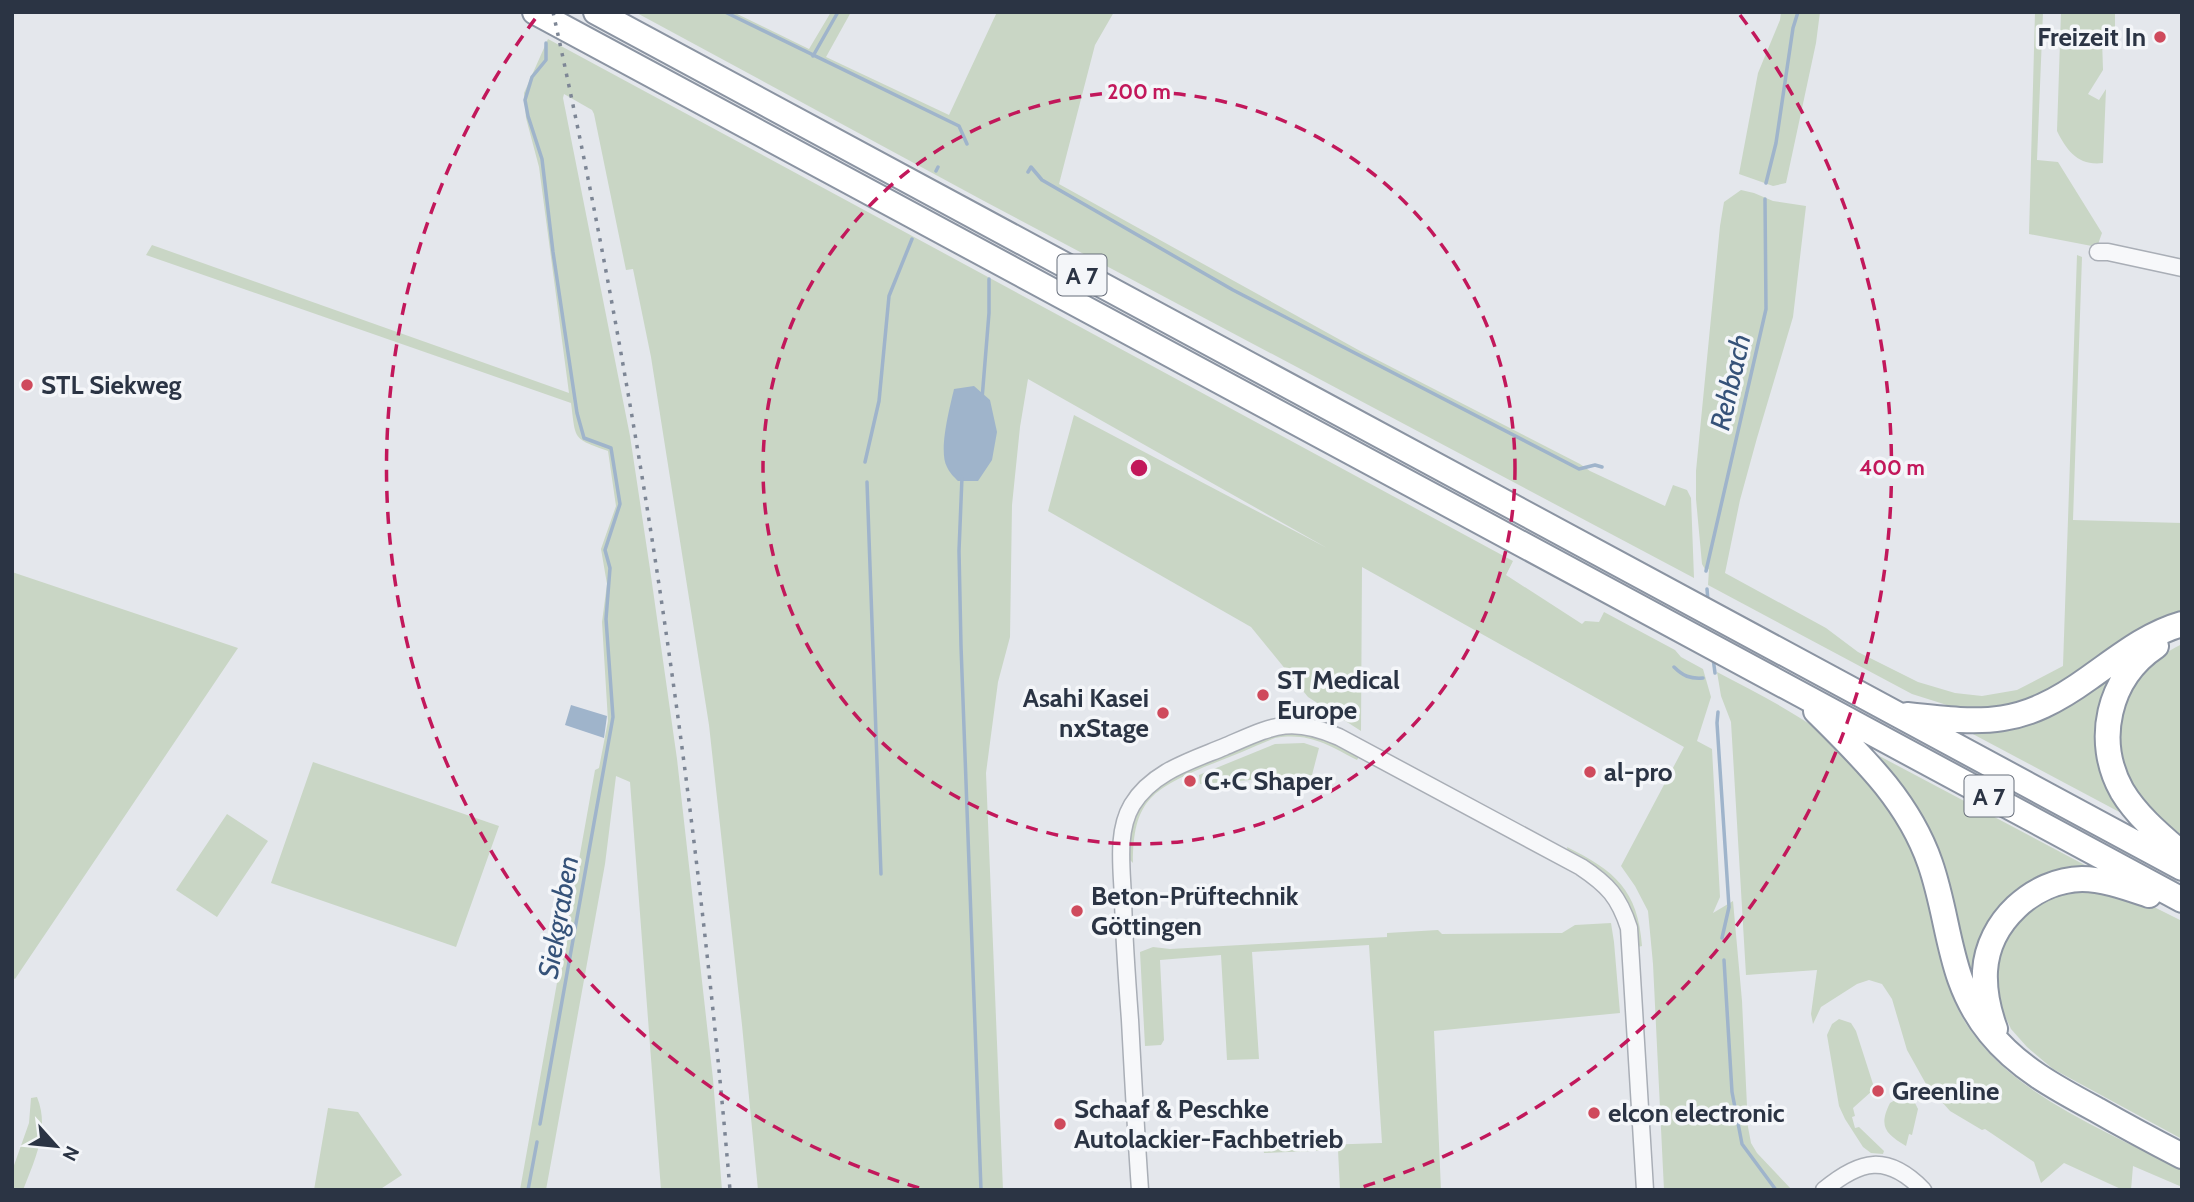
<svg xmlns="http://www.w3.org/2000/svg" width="2194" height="1202" font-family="Cabin,sans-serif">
<rect width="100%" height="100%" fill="#e4e7ec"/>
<path fill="#c9d6c5" d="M 635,12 L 733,12 L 809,49 L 831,12 L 851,12 L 826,57 L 949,115 L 997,12 L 1114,12 L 1095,45 L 1059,184 L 1362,352 L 1580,464 L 1590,471 L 1665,506 L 1673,485 L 1687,490 L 1691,498 L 1694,578 L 984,201 Z
M 1781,12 L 1820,12 L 1816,43 L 1786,183 L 1773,186 L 1739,174 L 1758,73 L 1780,20 Z
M 2035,12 L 2043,12 L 2037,160 L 2058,162 L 2102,233 L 2097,247 L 2029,234 Z
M 2061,12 L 2115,12 L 2115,28 L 2109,28 L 2109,33 L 2102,39 L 2103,70 L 2088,94 L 2099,100 L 2106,89 L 2103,163 C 2078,166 2067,151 2057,131 Z
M 548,39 L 1513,561 L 1506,575 L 1582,624 L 1585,621 L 1599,622 L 1604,612 L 1675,650 L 1681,657 L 1703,669 L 1711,697 L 1697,741 L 1712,749 L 1720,897 L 1713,913 L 1733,901 L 1742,1001 L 1748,1127 L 1751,1143 L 1757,1153 L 1792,1190 L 1664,1190 L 1653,964 L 1648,911 L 1635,886 L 1621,866 L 1684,747 L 1362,567 L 1361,731 L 1308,697 L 1251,627 L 1048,511 L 1074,415 L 1327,548 L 1028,379 L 1020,427 L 1012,505 L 1010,637 L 998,682 L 986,773 L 1003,1190 L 758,1190 L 742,1025 L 709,725 L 651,357 L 633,269 L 626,270 L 594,114 L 592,110 L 564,94 L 563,98 L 630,436 L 650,569 L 677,759 L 713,1079 L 722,1190 L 661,1190 L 630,782 L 616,776 L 605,864 L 546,1190 L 520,1190 L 595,770 L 599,768 L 608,721 L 602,622 L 607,584 L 601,549 L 616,506 L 608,451 C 572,438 576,440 571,403 L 146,255 L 152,245 L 569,393 L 539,167 L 526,118 L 524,93 Z
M 1741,190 L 1754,193 L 1773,201 L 1806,206 L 1793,317 L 1757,438 L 1740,500 L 1725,573 L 1826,628 L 1858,652 L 1918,682 L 1955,693 L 1982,696 L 2017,690 L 2063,666 L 2077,255 L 2082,257 L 2073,520 L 2182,523 L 2182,612 L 2148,625 L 2111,646 L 2071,677 L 2046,690 L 2019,702 L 1985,709 L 1950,706 L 1912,694 L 1708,585 L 1709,569 L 1706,571 L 1702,564 L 1696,499 L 1696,471 L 1720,226 L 1724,202 Z
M 12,572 L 238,648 L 15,979 L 12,977 Z
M 2182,644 L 2182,840 C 2162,823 2134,799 2125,775 C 2104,719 2131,669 2182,644 Z
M 2138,648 L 2103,713 L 2140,823 L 1954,724 L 1993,726 Z
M 1717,672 C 1774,702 1836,732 1877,784 C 1884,792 1888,803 1893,812 C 1907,839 1920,865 1927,895 C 1938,940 1943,992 1971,1031 C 2018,1098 2111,1133 2182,1170 L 2182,1187 L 2133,1166 L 2131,1190 L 2123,1190 L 2064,1163 L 2041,1183 L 2034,1162 L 1985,1129 L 1982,1130 L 1950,1111 L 1926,1084 L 1907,1050 L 1892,999 L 1882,984 L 1869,980 L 1857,984 L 1821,1007 L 1813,1024 L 1811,1014 L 1817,970 L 1746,975 L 1731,722 L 1721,696 Z
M 1296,732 L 1319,736 L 1360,755 L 1357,760 C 1328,745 1309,732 1275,738 C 1251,748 1228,758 1204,767 C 1151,790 1133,802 1133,863 L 1129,859 L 1130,829 L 1134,816 L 1147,794 L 1172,776 L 1265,737 Z
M 1853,742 L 2098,872 L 2015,900 L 1980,997 L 1946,907 Z
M 1304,743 L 1319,748 L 1312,775 L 1200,784 L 1199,775 L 1275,744 Z
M 313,762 L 499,826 L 456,947 L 271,883 Z
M 227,814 L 268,841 L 217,917 L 176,890 Z
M 1567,847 C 1615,871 1638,890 1642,946 L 1638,947 C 1630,892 1616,877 1568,852 Z
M 2085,885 L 2148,904 L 2182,921 L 2182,1139 L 2053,1069 L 2027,1047 L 2011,1029 L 1998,1001 L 1995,969 L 2000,949 L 2031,903 Z
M 1611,923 L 1614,942 L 1620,1013 L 1434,1031 L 1441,1190 L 1340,1190 L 1338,1150 L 1264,1153 L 1263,1147 L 1382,1143 L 1369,945 L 1252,952 L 1259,1059 L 1227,1060 L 1221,955 L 1160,960 L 1164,1040 L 1161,1045 L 1145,1046 L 1140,952 L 1153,947 L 1170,949 L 1369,938 L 1387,937 L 1387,933 L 1438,930 L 1442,934 L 1562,933 L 1575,925 Z
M 1839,1019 L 1851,1023 L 1856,1031 L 1873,1084 L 1872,1091 L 1853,1108 L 1855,1116 L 1852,1117 L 1855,1128 L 1859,1127 L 1884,1151 L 1883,1154 L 1871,1153 L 1863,1147 L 1845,1119 L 1839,1106 L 1827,1035 L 1832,1024 Z
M 1902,1096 L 1913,1099 L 1918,1109 L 1912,1135 L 1909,1134 L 1906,1146 C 1886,1134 1878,1127 1890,1103 Z
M 37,1097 C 50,1129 35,1159 23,1190 L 12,1190 L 12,1171 L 29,1123 L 31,1098 Z
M 328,1108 L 358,1112 L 402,1175 L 379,1190 L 314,1190 Z"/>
<path fill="#9fb4cb" d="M 974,386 L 990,400 L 997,432 L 992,460 L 978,481 L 958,481 C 954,477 949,472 947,467 C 938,451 950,407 954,389 Z
M 571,705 L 607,716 L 604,738 L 565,725 Z"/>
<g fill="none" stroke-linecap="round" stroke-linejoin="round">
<path stroke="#9fb4cb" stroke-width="3.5" d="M 725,12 L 959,126 L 967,144
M 813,56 L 838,12
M 936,171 L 938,167
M 1028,172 L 1031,167 L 1042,180 L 1233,290 L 1579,469 L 1595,465 L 1602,467
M 1766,183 L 1776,143 L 1793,28 L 1798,12
M 982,399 L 989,313 L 989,279
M 865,462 L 879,401 L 889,296 L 912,239
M 962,477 L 959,551 L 961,646 L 981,1190
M 867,482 L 881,874
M 1706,571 L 1766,309 L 1765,199
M 1707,589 L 1708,601
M 1713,658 L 1715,673
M 1674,667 C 1683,676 1690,679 1703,678
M 1718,712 L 1717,723 L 1729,907 L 1722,938
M 1724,960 L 1732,1092 L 1742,1144 L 1776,1190
M 540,1124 L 613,717 L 606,619 L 610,568 L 605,550 L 620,504 L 611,448 L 584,438 L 577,413 L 553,252 L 542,159 L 528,116 L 525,100 L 532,77 L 546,60 L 546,43
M 528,1190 L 537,1142"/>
<g stroke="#a9aeb6" stroke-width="19">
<path id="minor" d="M 2098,252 L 2108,252 L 2182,268
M 1140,1190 C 1136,1133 1133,1077 1130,1020 C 1127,980 1124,939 1123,899 C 1122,869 1116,832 1132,805 C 1152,772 1190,761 1224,747 C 1271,727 1289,715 1339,737 L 1581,867 C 1608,885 1619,897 1629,928 L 1645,1190
M 1824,1190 C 1860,1160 1887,1153 1923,1190"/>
</g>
<g stroke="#8b94a2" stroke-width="28">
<path id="highway" d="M 535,12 L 2182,900
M 596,12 L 2182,868
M 2156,646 C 2108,678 2094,741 2122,791 C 2137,816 2160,835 2182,854
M 1816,711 C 1862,757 1908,800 1930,863 C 1951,923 1947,980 1990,1033 C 2018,1068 2058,1089 2097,1110 C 2125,1126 2153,1141 2182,1156
M 1907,715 C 1987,724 2021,727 2089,678 C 2119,657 2147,634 2182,624
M 1995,1029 C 1988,1010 1984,991 1985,971 C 1988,922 2033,880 2082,879 C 2104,879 2128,888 2149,895"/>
</g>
<use href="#minor" stroke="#f7f8fa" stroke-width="16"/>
<use href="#highway" stroke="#fff" stroke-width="24"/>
<path stroke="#7d8695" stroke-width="3.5" stroke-dasharray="3.5 7" stroke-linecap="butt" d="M 553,12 C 639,401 696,793 730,1190"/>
</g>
<g fill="none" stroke="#c2185b" stroke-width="3.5" stroke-dasharray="12 9">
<circle cx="1139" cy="468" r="376"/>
<path d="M919 1188A753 753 0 0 1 538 15M1740 15A753 753 0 0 1 1359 1188"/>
</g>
<g fill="#cf4a5c" stroke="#f4f6f9" stroke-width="2.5">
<circle cx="2160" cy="37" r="7"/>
<circle cx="27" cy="385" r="7"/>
<circle cx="1263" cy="695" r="7"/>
<circle cx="1163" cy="713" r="7"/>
<circle cx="1590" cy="772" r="7"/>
<circle cx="1190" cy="781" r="7"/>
<circle cx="1077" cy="911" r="7"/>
<circle cx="1878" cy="1091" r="7"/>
<circle cx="1594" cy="1113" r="7"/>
<circle cx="1060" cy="1124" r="7"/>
</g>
<g text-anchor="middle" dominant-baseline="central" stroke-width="7" stroke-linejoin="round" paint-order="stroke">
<g fill="#f4f6f9" stroke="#676e7a" stroke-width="2">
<rect x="1057.5" y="254.5" width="49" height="41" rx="5"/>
<rect x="1964.5" y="775.5" width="49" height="41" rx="5"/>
</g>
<g font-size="24" font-weight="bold" fill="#2b3444">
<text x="1082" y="275">A 7</text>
<text x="1989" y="796">A 7</text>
</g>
<g font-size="26" font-weight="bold" fill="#2b3444" stroke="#f4f6f9" text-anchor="start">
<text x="2146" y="37" text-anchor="end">Freizeit In</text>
<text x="41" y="385">STL Siekweg</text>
<text x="1277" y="680">ST Medical<tspan x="1277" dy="30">Europe</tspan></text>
<text x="1149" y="698" text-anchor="end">Asahi Kasei<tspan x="1149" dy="30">nxStage</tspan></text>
<text x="1604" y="772">al-pro</text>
<text x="1204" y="781">C+C Shaper</text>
<text x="1091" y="896">Beton-Prüftechnik<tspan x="1091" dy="30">Göttingen</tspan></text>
<text x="1892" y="1091">Greenline</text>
<text x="1074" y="1109">Schaaf &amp; Peschke<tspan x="1074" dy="30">Autolackier-Fachbetrieb</tspan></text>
<text x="1608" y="1113">elcon electronic</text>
</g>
<g font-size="28" font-style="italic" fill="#355279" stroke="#f4f6f9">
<text transform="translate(1730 382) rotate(-77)">Rehbach</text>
<text transform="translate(558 917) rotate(-80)">Siekgraben</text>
</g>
</g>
<circle cx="1139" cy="468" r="10" fill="#c2185b" stroke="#f4f6f9" stroke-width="3.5"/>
<g font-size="21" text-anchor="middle" font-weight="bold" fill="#c2185b" stroke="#f4f6f9" stroke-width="7" stroke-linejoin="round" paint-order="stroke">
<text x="1139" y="99">200 m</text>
<text x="1892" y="475">400 m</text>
</g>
<rect width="2194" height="1202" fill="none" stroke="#2b3444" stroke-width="28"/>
<g transform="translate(56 1146) rotate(117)" stroke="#f4f6f9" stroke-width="5" paint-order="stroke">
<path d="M0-5L12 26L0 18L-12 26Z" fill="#2b3444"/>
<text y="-10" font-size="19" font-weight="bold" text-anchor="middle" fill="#2b3444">N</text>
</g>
</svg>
